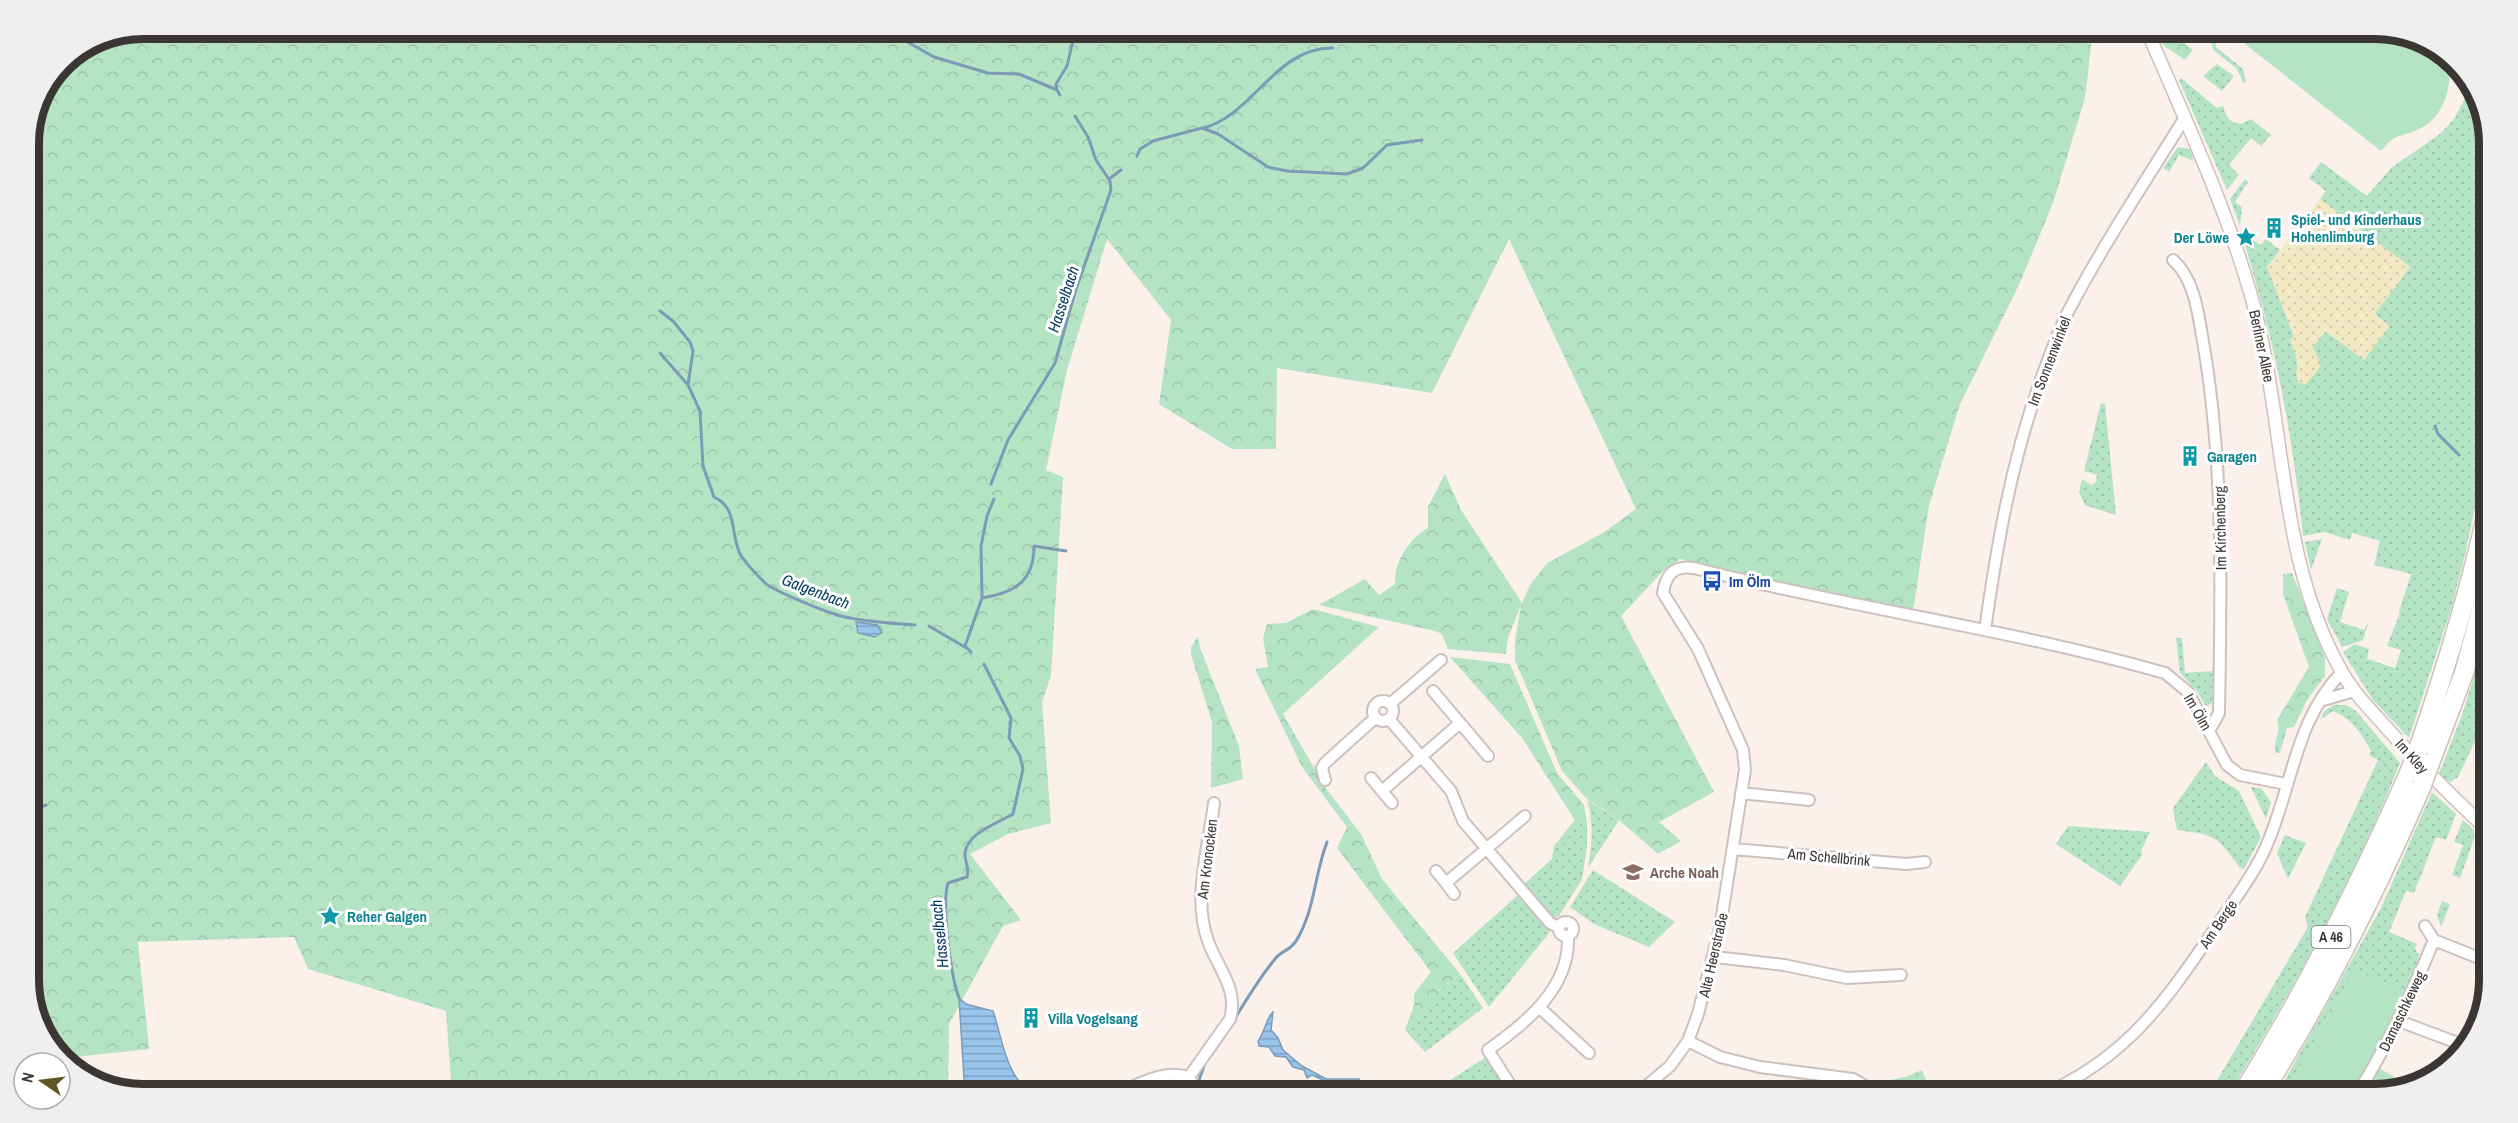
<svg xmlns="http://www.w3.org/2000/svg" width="2518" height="1123" font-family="'Archivo Narrow',sans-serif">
<defs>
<pattern id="grass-dots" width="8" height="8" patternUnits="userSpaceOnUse" patternTransform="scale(1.5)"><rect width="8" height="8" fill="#b4e4c4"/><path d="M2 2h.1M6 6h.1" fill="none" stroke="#9cc4a9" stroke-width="1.8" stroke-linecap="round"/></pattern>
<pattern id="forest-crowns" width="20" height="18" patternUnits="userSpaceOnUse" patternTransform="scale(1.5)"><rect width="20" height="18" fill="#b4e4c4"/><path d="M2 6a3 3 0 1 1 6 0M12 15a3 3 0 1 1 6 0" fill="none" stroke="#9cc4a9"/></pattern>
<pattern id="sand-dots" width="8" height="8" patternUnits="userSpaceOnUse" patternTransform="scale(1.5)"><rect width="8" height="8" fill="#f3e9c4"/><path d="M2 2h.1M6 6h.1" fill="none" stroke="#d1c8a9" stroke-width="1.8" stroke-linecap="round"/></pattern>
<pattern id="water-rules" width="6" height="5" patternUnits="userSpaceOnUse" patternTransform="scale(1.5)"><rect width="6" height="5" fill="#99c5ed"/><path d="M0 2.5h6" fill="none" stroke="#7ea1c1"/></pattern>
</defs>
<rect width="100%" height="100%" fill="#fcf0eb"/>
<path fill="url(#grass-dots)" d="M 2220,30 L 2222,32 L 2215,41 L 2216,47 L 2243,69 L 2246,82 L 2244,84 L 2237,69 L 2213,50 L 2211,41 Z
M 2217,64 L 2234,76 L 2222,91 L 2203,76 Z
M 2181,78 L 2217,108 L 2223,106 C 2226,116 2229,123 2241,124 L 2251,119 L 2271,135 L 2261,146 L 2251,138 L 2229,165 L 2239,175 L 2227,190 L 2179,80 Z
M 2472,85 L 2489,136 L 2489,420 L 2480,483 L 2465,555 L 2451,609 L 2409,738 L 2373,700 L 2343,652 L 2355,644 L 2369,649 L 2367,659 L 2395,668 L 2401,650 L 2387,646 L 2400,613 L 2399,612 L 2411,574 L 2374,565 L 2380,541 L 2352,533 L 2350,540 L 2324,532 L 2303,536 C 2293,435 2274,338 2244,242 L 2246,234 L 2260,245 L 2266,239 L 2280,250 L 2267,267 L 2294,336 L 2299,383 L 2312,347 L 2326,331 L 2364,359 L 2374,314 L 2410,267 L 2320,199 L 2326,191 L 2309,178 L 2321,162 L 2367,196 L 2391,168 L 2440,134 L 2454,119 Z
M 2178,147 L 2190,149 L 2194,161 L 2179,155 L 2169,172 L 2163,168 Z
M 2245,179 L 2248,182 L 2235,202 L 2242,207 L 2240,226 L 2230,199 Z
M 2101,403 L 2105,404 L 2116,515 L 2085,505 L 2079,492 L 2082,479 L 2091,485 L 2096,482 L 2097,475 L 2084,471 Z
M 2322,539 L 2311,570 L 2305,542 Z
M 2337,588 L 2349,592 L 2340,622 L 2364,630 L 2369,620 L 2363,640 L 2342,647 L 2327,619 Z
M 2489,628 L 2489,712 L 2458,777 L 2450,782 L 2439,774 L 2462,715 Z
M 2176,638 L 2182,638 L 2185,673 L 2213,671 L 2212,703 L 2206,707 L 2197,691 L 2180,673 Z
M 2334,705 L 2346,705 L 2356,711 L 2400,763 C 2354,879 2294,988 2229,1094 L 2209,1094 L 2308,927 L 2305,917 L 2378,760 L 2369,755 L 2371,751 C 2363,735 2350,717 2333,711 L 2321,719 L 2324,711 Z
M 2206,762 L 2215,776 L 2239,791 L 2261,837 L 2244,869 L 2240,868 C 2217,836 2216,835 2177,830 L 2173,808 Z
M 2251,787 L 2261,788 L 2271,802 L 2266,819 Z
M 2432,792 L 2456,814 L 2446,840 L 2436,837 L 2414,893 L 2406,891 L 2389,932 L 2417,944 L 2415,948 L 2417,953 L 2420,953 L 2407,993 L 2355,970 L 2285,1094 L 2277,1094 L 2381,908 Z
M 1587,800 L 1619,820 L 1588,868 C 1592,846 1594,821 1587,800 Z
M 2463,820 L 2473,829 L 2475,836 L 2460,878 L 2452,875 L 2463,845 L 2454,842 Z
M 1579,822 L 1587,823 L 1587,847 L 1582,879 L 1559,916 L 1552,919 L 1523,885 L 1552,859 L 1554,845 L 1558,841 L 1562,844 Z
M 2068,826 L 2150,832 L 2141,851 L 2142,855 L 2120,886 L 2056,844 Z
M 2285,835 L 2306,843 L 2288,879 L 2277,853 Z
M 2482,851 L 2489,857 L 2489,869 L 2475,864 Z
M 1593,870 L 1675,922 L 1649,947 L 1594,924 L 1570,907 Z
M 1519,894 L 1550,932 L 1489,1007 L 1453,953 Z
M 2442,901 L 2450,904 L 2441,927 L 2437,915 Z
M 1460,974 L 1483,1008 L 1425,1052 L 1405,1030 L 1438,991 Z
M 1486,1057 L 1507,1089 L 1499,1094 L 1444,1094 L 1441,1086 Z"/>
<path fill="url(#forest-crowns)" d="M 144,29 L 2093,29 L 2085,98 L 2053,203 L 2019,285 L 1960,404 L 1929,505 L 1913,612 L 1680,559 L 1661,573 L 1621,616 L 1714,792 L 1659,822 L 1681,841 L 1658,854 L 1619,820 L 1587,799 L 1562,771 L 1515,660 L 1515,640 L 1521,606 L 1508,637 L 1506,654 L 1448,649 L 1442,634 L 1435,631 L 1319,605 L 1365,579 L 1379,595 L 1395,584 C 1393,564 1410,537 1428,528 L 1428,507 L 1445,474 L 1461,510 L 1522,603 L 1530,585 L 1547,563 L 1603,533 L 1636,509 L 1509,239 L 1432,393 L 1277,368 L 1276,449 L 1232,449 L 1159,404 L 1171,320 L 1107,239 L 1067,370 L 1046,470 L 1063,477 L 1051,676 L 1042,702 L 1051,823 L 1008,834 L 970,854 L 1021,920 L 1003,926 L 949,1024 L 948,1094 L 452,1094 L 446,1011 L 308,969 L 294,937 L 138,942 L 149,1049 L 66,1058 L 48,1044 L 29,987 L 29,136 L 62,62 L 100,37 Z
M 2170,32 L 2193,50 L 2185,60 L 2164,46 L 2162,39 Z
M 2292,573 L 2325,657 L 2325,676 L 2308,698 L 2294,727 L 2287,728 L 2280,753 L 2276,753 C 2272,742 2282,732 2277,720 L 2309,667 L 2283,594 L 2283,574 Z
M 1313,609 L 1379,627 L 1283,714 L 1327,790 L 1361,834 L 1382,879 L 1460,974 L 1438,991 L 1405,1030 L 1414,1005 L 1414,994 L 1431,972 L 1337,848 L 1347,827 L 1302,767 L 1255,669 L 1268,667 L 1263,638 L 1267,624 L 1286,623 Z
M 1198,636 L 1200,648 L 1239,746 L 1243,779 L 1211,788 L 1212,722 L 1191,654 L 1191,647 Z
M 1450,657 L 1510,664 L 1557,773 L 1584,805 L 1587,823 L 1579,822 L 1562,845 L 1558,841 L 1575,820 L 1522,738 Z
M 1922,1070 L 1930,1089 L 1919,1094 L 1872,1094 L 1873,1084 L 1908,1076 Z"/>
<path fill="url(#sand-dots)" d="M 2320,199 L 2410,267 L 2375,314 L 2390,326 L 2364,360 L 2325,331 L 2313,347 L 2321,366 L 2306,384 L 2299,383 L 2296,375 L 2298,361 L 2290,341 L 2294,336 L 2267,267 Z"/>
<path fill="#b4e4c4" d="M 2374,28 L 2419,37 L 2449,62 C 2452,87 2444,116 2421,128 C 2400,139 2398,130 2381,151 L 2226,29 Z
M 2355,970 L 2407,993 L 2353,1094 L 2285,1094 Z
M 2379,1068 L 2396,1078 L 2382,1090 L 2383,1092 L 2361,1094 L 2366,1089 L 2369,1091 L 2373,1085 L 2370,1083 Z"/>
<path fill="url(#water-rules)" stroke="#7d9ab6" stroke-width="1.5" d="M 856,622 L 877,625 L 882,632 L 875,637 L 858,633 Z
M 959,998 L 966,1004 L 993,1011 C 1003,1041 1005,1073 1031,1094 L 965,1094 Z
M 1273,1012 L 1271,1030 L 1278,1038 L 1283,1050 L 1302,1066 L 1326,1079 L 1359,1079 L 1357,1085 L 1340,1087 L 1334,1093 L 1323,1090 L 1325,1081 L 1312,1075 L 1307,1078 L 1304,1070 L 1293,1067 L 1286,1057 L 1275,1056 L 1269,1047 L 1259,1046 L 1258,1041 C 1265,1032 1266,1018 1273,1012 Z"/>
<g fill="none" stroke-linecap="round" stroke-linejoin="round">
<path stroke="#7d9ab6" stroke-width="3" d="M 889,28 L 895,35 L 934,57 L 988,73 L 1019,74 L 1057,90 L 1060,95
M 1057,90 L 1056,84 L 1067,66 L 1076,28
M 1203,128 C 1253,116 1275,47 1333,48
M 32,137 L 33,127
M 1137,156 L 1140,149 L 1153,141 L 1202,128 L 1218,134 L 1268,167 L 1287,171 L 1347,174 L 1363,168 L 1387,145 L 1422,140
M 1109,179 L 1121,170
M 29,195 L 35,150 L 30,134
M 660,311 L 673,321 L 690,342 L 693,351 L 688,385 L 700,411 L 703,466 L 714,497 C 739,509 729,533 741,556 C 746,563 759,577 765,583 C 774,591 828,613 841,616 C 864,622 891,623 915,625
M 660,353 L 688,385
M 2435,426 L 2438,434 L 2459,455
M 991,484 L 1008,440 L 1055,363 L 1075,292 L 1111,190 L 1110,181 L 1096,160 L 1088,137 L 1075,116
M 982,598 C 1015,593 1034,581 1034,546 L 1066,551
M 929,626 L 968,649
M 971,652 L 965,646 L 982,598 L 981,546 L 987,516 L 994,499
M 29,811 L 46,805
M 959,998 C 951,976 941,906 948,883 L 967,877 C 970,868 964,861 965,853 C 967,833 998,823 1013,814 L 1023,769 L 1020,756 L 1009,738 L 1011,718 L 984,664
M 1234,1020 C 1246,1000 1260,977 1275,959 C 1282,949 1291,953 1300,934 C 1315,905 1315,873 1327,842
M 1209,1058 L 1226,1034
M 1201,1088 L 1199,1080 L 1205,1063"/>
<g stroke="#cdc1bd" stroke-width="14">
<path id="minor" d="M 2173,260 C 2197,281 2199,322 2205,353 C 2224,473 2221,592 2219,713 L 2209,731
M 1985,630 C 1997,545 2011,463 2040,382 C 2049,358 2057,333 2069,310 C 2103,245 2145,182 2184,119
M 1433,691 L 1488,756
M1373 711a10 10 0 1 1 20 0a10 10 0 1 1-20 0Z
M 2320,701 L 2354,691
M 1390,704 L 1441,660
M 1389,719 L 1451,791 L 1463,821 L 1550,923 L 1559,927
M 1371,778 L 1392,803
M 1325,780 L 1322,768 L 1325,763 L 1375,718
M 1382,791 L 1460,723
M 1741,793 L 1809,800
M 1733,849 L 1906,864 L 1925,862
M 1436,871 L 1446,883
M 1454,894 L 1446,883 L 1525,816
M1559 929a7 7 0 1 1 14 0a7 7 0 1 1-14 0Z
M 2434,940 L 2489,962
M 1715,957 L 1784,965 L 1847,978 L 1901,975
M 1540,1008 L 1589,1053
M 2399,1021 L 2463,1045
M 1688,1041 L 1720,1057 L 1760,1067 L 1853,1079 L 1862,1084
M 1189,1077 L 1230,1019 C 1239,989 1217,967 1208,941 C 1192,898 1209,846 1214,803
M 1116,1094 C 1140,1084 1162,1069 1189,1077 L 1199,1094
M 1516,1094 L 1488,1050 C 1526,1023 1570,988 1568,937
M 1637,1094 L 1670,1066 L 1688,1041 L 1698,1014 L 1720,928 L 1745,770 L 1743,750 L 1698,649 L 1663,593 C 1666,574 1674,565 1694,568 C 1850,608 2010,629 2165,673 L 2188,692 L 2227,765 L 2240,775 L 2286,784
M 2044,1094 C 2126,1058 2165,1002 2214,930 C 2231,904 2252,878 2265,849 C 2292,790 2294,721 2342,672
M 2357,1094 C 2388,1045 2412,994 2434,940 L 2425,926"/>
</g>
<g stroke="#cdc1bd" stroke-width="15">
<path id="tertiary" d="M 2146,28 C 2184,117 2226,206 2252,299 C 2286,422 2277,559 2342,672 C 2353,692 2369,708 2384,725 C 2418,763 2452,797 2489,831"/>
</g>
<g stroke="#cdc1bd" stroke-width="21">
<path id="motorway" d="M 2418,750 C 2446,668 2471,587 2489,503
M 2430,763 L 2464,673 L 2489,580
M 2242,1094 C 2306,991 2360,884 2409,773
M 2262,1094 C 2323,996 2376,892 2422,785"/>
</g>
<use href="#minor" stroke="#fff" stroke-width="10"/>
<use href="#tertiary" stroke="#fff" stroke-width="12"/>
<use href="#motorway" stroke="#fff" stroke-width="18"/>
<g stroke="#cdc1bd" stroke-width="21" stroke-linecap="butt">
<path id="motorway-bridge" d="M 2409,773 L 2418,750
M 2422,785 L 2430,763"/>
</g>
<use href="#motorway-bridge" stroke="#fff" stroke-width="18"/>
</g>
<defs>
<g id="building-bare" transform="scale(1.62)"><path d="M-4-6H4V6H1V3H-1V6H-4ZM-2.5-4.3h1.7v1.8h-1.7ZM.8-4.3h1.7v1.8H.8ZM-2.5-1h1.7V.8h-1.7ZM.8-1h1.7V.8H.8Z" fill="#0f9aa8" stroke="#fff" stroke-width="2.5" paint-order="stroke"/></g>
<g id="sight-bare" transform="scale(1.62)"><path d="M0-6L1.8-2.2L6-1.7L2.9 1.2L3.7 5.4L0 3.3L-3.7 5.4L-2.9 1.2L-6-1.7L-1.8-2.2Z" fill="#0f9aa8" stroke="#fff" stroke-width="2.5" paint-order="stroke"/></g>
<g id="bus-bare" transform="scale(1.62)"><path d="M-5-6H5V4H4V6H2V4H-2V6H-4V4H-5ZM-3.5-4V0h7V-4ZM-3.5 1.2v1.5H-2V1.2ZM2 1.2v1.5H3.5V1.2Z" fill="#1a4fb4" stroke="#fff" stroke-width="2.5" paint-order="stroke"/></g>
<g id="school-bare" transform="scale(1.62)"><path d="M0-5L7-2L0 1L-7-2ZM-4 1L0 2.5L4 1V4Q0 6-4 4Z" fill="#8d6e63" stroke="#fff" stroke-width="2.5" paint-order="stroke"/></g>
</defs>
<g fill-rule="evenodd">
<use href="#building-bare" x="2274" y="228"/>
<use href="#sight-bare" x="2246" y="237"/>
<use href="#building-bare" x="2190" y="456"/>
<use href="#bus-bare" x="1712" y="581"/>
<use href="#school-bare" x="1633" y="872"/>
<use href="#sight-bare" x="330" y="916"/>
<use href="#building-bare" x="1031" y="1018"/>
</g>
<g text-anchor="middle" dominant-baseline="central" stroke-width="6" stroke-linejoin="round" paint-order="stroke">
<rect fill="#fff" stroke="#767271" stroke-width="1.5" x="2311.5" y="926" width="39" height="22" rx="4.5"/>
<g font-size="14" font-weight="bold" fill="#3b3634">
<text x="2331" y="937">A 46</text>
</g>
<g font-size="15" font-weight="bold" fill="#0d838f" stroke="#fff" text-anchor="start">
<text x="2291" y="219">Spiel- und Kinderhaus<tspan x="2291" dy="17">Hohenlimburg</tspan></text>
<text x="2229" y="237" text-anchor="end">Der Löwe</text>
<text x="2207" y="456">Garagen</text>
<text x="347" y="916">Reher Galgen</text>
<text x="1048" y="1018">Villa Vogelsang</text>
</g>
<g font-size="15" fill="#3b3634" stroke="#fff">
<text transform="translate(2262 346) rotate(78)">Berliner Allee</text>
<text transform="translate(2049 361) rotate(-69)">Im Sonnenwinkel</text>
<text transform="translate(2220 528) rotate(-91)">Im Kirchenberg</text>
<text transform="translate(2198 712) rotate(60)">Im Ölm</text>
<text transform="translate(2412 756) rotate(48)">Im Kley</text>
<text transform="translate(1829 857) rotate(5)">Am Schellbrink</text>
<text transform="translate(1207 859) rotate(-83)">Am Kronocken</text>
<text transform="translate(2218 924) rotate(-56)">Am Berge</text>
<text transform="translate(1713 955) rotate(-77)">Alte Heerstraße</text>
<text transform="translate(2402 1011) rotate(-64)">Damaschkeweg</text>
</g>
<g font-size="15" font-weight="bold" fill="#164399" stroke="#fff" text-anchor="start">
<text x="1729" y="581">Im Ölm</text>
</g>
<g font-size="15" font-weight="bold" fill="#785e54" stroke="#fff" text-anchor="start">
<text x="1650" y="872">Arche Noah</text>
</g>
<g font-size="16" font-style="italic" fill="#03395e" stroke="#fff">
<text transform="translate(1063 299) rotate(-72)">Hasselbach</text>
<text transform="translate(816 591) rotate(21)">Galgenbach</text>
<text transform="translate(939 934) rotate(-96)">Hasselbach</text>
</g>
</g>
<path d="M0 0H2518V1123H0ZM143 39H2375A104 104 0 0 1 2479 143V980A104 104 0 0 1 2375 1084H143A104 104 0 0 1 39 980V143A104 104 0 0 1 143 39Z" fill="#efefef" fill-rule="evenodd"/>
<path fill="none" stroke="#3b3634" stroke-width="8" d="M143 39H2375A104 104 0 0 1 2479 143V980A104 104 0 0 1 2375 1084H143A104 104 0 0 1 39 980V143A104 104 0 0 1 143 39Z"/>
<g transform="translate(42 1081) rotate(284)"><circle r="28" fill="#ffffff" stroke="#b1afae" stroke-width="1.5"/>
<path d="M0-4.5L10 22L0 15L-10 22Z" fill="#5f5623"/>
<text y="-9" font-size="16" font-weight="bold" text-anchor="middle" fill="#3b3634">N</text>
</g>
</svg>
